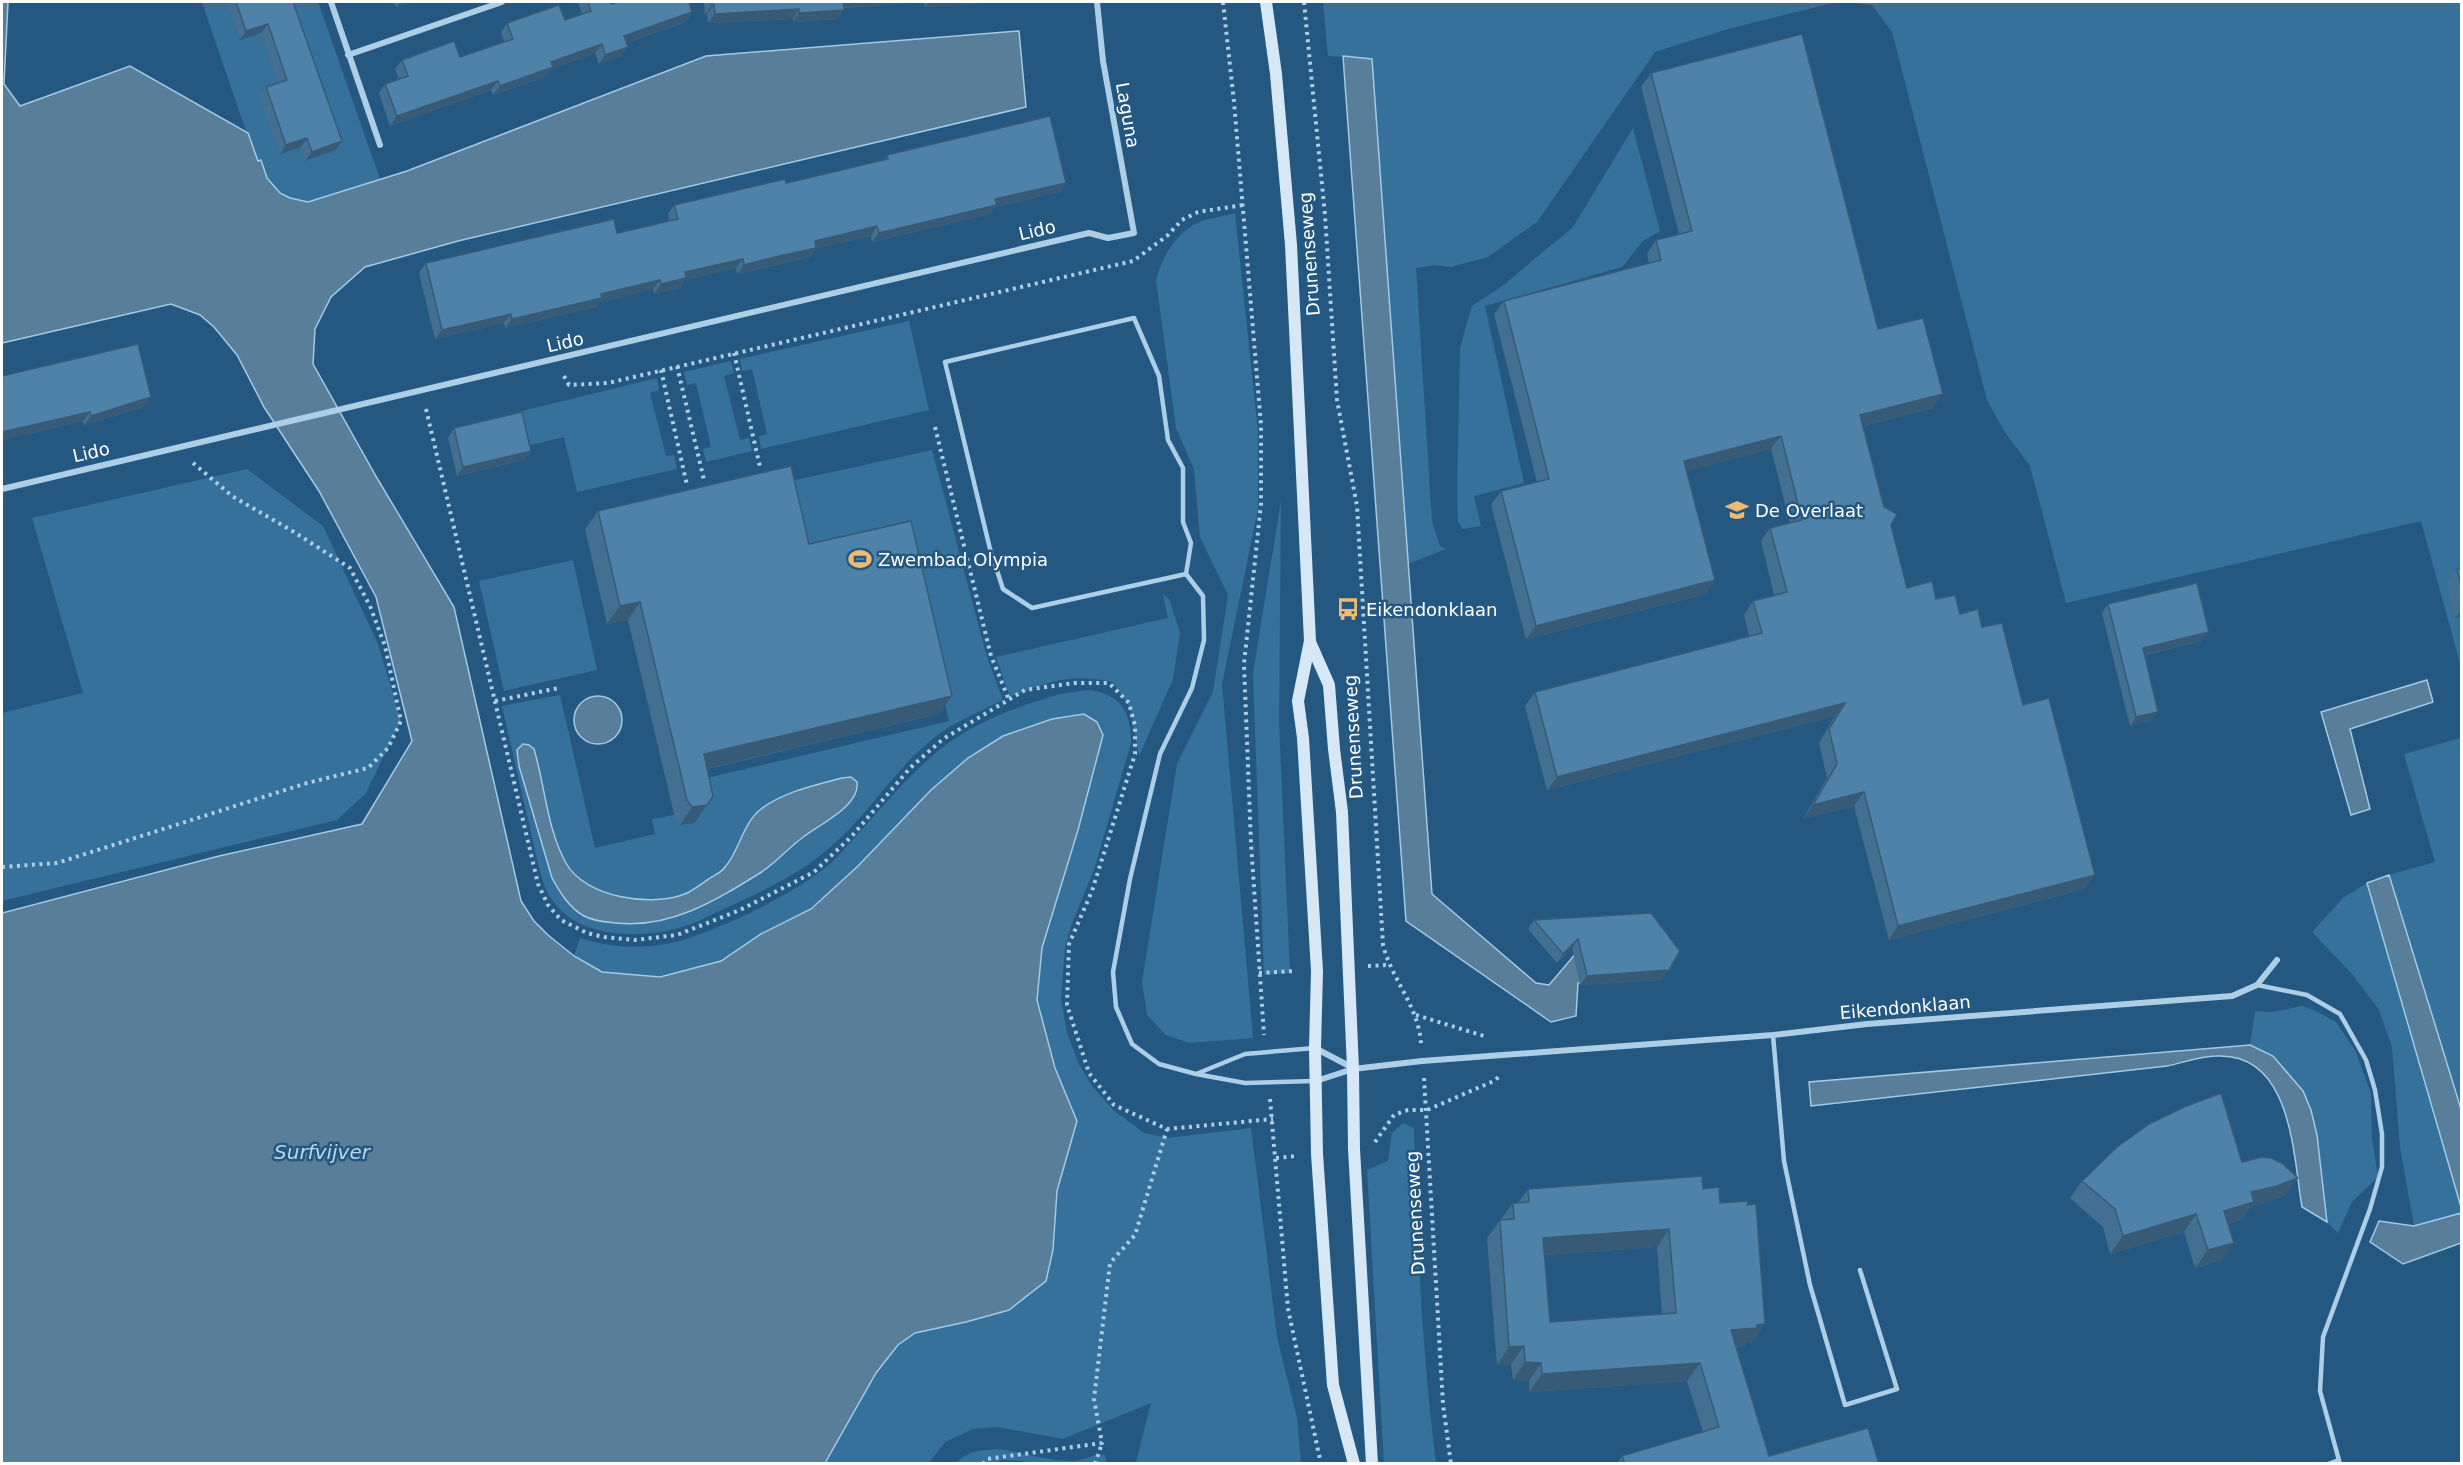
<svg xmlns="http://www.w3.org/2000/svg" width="2463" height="1465" font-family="'DejaVu Sans',sans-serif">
<rect width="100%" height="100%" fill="#255880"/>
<path fill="#36719b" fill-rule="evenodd" d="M 202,2 L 226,2 L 240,40 L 261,33 L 283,2 L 318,2 L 380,179 L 308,202 L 290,198 L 280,193 L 267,178 L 248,137 ZM 280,89 L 306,161 L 301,147 L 280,154 Z
M 1323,2 L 1837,2 L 1728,29 L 1655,52 L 1537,222 L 1488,257 L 1451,267 L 1433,265 L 1416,268 L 1432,522 L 1440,546 L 1446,549 L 1408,564 L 1372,59 L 1328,56 Z
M 1847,2 L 2461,2 L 2461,667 L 2421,521 L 2066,603 L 2030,466 L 2004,431 L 1987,400 L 1892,32 L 1872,5 Z
M 1633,128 L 1660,231 L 1643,241 L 1622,267 L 1485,306 L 1524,483 L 1474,496 L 1481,526 L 1463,529 L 1458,522 L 1457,491 L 1460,348 L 1472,306 L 1501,287 L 1573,227 Z
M 1235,213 L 1258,432 L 1258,509 L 1222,684 L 1253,1038 L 1189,1043 L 1166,1035 L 1147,1015 L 1142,982 L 1177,764 L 1213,692 L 1228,595 L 1200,537 L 1194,469 L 1176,428 L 1156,280 C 1162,258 1173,238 1193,225 C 1205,218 1223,217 1235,213 Z
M 909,321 L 929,410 L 761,449 L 759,436 L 767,434 L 752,369 L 742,371 L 740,359 Z
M 731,361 L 734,373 L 724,376 L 740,440 L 749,438 L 752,451 L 706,462 L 703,449 L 711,447 L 696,383 L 687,385 L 684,372 Z
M 657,378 L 659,390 L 650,393 L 666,456 L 674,455 L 677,469 L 577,492 L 564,437 L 523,447 L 514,413 Z
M 932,450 L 987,657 L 1003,700 C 981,711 956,721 935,737 C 894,769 868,816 828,849 C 798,875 761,892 726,908 C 709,916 693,925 675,929 C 636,939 578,937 553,901 C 546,892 543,882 540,872 L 502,706 L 560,695 L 595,848 L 655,834 L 652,819 L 674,815 L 681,824 L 694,823 C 706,812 697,795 694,781 L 949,721 L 905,529 L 803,553 L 787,482 Z
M 247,469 L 323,526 L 378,644 L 401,721 L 366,793 L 337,820 L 2,901 L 2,713 L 83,693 L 32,518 Z
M 1281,501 L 1279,723 L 1290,973 L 1264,975 L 1253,673 Z
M 573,560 L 597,670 L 504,691 L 479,581 Z
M 1163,595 L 1169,599 L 1180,633 L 1173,679 L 1139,756 L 1130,708 L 1113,682 C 1071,673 1049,681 1010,697 L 996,657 L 1168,618 Z
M 1091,690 C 1122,696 1131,712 1131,743 L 1094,870 L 1072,923 L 1065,947 L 1061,999 L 1067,1033 L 1079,1064 L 1092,1086 L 1113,1110 L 1144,1133 L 1167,1138 L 1251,1128 L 1277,1337 L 1297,1418 L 1301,1463 L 1136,1463 L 1151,1403 L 1063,1439 L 998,1427 L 973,1429 L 945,1442 L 929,1463 L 825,1463 L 876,1373 L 898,1345 L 915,1333 L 966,1322 L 1009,1310 L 1053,1250 L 1057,1191 L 1077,1121 L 1055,1068 L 1037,1000 L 1042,948 L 1078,830 L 1103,735 L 1097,722 L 1084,714 L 968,758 L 931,790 L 858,866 L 811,909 L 761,934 L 721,961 L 660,977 L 602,972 L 574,956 L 580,938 C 608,947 638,949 666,944 C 710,936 796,893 830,864 C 867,827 898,784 938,751 C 964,729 997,715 1028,704 C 1049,697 1069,691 1091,690 Z
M 2461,738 L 2462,738 L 2461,1109 L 2389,875 L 2435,862 L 2404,754 Z
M 2367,883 L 2461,1207 L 2461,1213 L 2414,1226 L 2400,1147 L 2392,1047 L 2379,1010 L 2352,974 L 2312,932 L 2344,897 Z
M 2302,1006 L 2316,1011 L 2336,1022 L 2355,1050 L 2371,1093 L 2372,1137 L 2378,1177 L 2352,1202 L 2338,1233 L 2327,1222 L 2317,1135 L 2311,1110 L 2257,1048 L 2250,1045 L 2255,1011 L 2272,1012 Z
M 1403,1123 L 1414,1128 C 1417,1241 1422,1352 1436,1463 L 1384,1463 L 1367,1170 L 1388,1161 L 1392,1133 Z
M 997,1449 C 1022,1452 1048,1461 1072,1461 C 1084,1461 1093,1453 1105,1455 L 1107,1464 L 1027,1464 L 1024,1461 L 1001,1460 L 998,1463 L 956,1464 C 965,1451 983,1450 997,1449 Z"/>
<path fill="#597e99" stroke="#a0cae7" stroke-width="1.5" d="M 2,2 L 8,2 L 4,84 L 20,106 L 130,66 L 248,133 L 258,161 L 261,160 L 267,178 L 280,193 L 290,198 L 308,202 L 407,171 L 706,56 L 1019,31 L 1026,107 L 458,241 L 365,267 L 331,297 L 315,329 L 313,364 L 377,478 L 454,607 L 521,901 L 534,921 L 548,935 L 574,956 L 602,972 L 660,977 L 721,961 L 761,934 L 811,909 L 858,866 L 931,790 L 968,758 L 1003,736 L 1052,719 L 1084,714 L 1097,722 L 1103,735 L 1078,830 L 1042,948 L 1037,1000 L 1055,1068 L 1077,1121 L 1057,1191 L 1053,1250 L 1046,1281 L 1009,1310 L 966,1322 L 915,1333 L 898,1345 L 876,1373 L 825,1463 L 2,1463 L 2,913 L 219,856 L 362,824 L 412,741 L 376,597 L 319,491 L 264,407 L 237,355 L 214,327 L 200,315 L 171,304 L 2,343 Z
M 1343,56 L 1372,59 L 1432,894 L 1536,983 L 1549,985 L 1577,952 L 1605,974 L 1578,983 L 1576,1016 L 1551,1022 L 1406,921 Z
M 2427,680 L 2433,702 L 2350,729 L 2370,809 L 2351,815 L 2321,712 Z
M574 720a24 24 0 1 1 48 0a24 24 0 1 1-48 0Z
M 523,744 L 529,745 L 534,749 C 545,786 547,829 566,863 C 585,898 654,908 687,893 C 695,889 703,883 710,878 C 715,875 722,872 725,867 C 740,850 742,824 761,809 C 783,792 815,785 842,778 L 851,777 L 857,782 C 861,806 818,825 802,838 C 787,849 776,863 760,873 C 715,901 670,929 615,923 C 605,922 593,921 584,916 C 569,908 560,892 552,878 L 519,766 L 517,750 Z
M 2389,875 L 2461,1109 L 2461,1207 L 2367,883 Z
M 2250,1045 L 2273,1056 L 2303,1091 L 2311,1110 L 2317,1135 L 2327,1222 L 2302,1207 C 2293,1154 2292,1052 2216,1056 C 2200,1056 2182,1063 2167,1066 L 1811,1106 L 1809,1082 Z
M 2461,1213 L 2461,1243 L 2403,1264 L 2370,1242 L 2379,1221 L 2414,1226 Z"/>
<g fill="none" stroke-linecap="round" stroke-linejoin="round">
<path stroke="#accee6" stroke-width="4" stroke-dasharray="3 4.5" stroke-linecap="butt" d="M 1223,2 L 1234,102 L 1261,425 L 1261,504 L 1244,664 L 1251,843 L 1264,1035
M 1304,2 L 1325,215 L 1337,400 L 1357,506 L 1383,945 C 1392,980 1419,1007 1421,1044
M 734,353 L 760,467
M 677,366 L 704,480
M 661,370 L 687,485
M 564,376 L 569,385 L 608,383 L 1133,261 L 1167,236 L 1182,220 L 1198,212 L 1243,205
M 426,409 L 538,884 L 548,905 L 561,920 L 587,933 L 604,937 L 635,940 L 677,935 L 740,910 L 814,872 L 852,836 L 910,768 L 943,739 L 1025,690 L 1074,683 L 1109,683 L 1129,703 L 1135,726 L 1135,754 L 1092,891 L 1069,944 L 1067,1005 L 1089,1073 L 1114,1105 L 1167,1129 L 1273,1119
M 935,427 L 991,656 L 1009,700
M 495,701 L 559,688
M 2,867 L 57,863 L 307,783 L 368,768 L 388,748 L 401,721 L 385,646 L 370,606 L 350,568 L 294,532 L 232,496 L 192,462
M 1368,966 L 1388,965
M 1259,973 L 1295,971
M 1416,1015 L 1484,1036
M 1424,1078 L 1443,1404 L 1451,1464
M 1270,1099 L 1288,1309 L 1321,1464
M 1375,1142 L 1394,1115 L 1408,1110 L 1427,1110 L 1494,1081 L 1501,1075
M 1276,1158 L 1296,1156
M 983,1464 L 987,1459 L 1102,1443 L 1094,1399 L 1110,1263 L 1135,1235 L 1167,1129
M 1095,1464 L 1102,1443"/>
<path stroke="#accee6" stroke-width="4.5" d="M 1186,574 L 1032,608 L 1003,589 L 990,549 L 945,362 L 1134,318 L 1159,376 L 1168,440 L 1183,468 L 1183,522 L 1191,543 L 1186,574 L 1203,596 L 1204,640 L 1192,688 L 1160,754 L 1130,879 L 1113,972 L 1116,1007 L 1132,1044 L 1159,1064 L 1196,1074 L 1245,1083 L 1314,1081
M 2257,985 L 2307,995 L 2340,1014 L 2366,1060 L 2375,1090 L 2382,1134 L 2382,1167 L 2370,1209 L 2323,1337 L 2320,1391 L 2340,1464
M 1773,1035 L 1784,1161 L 1810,1285 L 1845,1405 L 1897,1389 L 1860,1270
M 1196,1074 L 1245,1054 L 1315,1048
M 2328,1464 L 2339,1460"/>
<path stroke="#accee6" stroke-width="6" d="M 331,2 L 380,145
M 348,55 L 502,2
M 2,489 L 1089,233 L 1108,238 L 1134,233 L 1103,61 L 1097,2
M 1315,1048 L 1353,1068
M 1316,1081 L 1353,1069 L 1422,1061 L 1773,1035 L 1867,1024 L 2232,996 L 2257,985 L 2277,960"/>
<path stroke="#d6e7f6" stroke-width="12" d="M 1266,2 L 1276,74 L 1291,245 L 1310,641 L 1298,701 L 1303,738 L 1317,971 L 1315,1048 L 1317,1154 L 1333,1385 L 1354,1464
M 1310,642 L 1329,685 L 1334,749 L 1342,812 L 1353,1069 L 1354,1149 L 1372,1464"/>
</g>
<path fill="#437090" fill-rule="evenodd" d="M 226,2 L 293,2 L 342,141 L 336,150 L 305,161 L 301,147 L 280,154 L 259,96 L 266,87 L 278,83 L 261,33 L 240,40 Z
M 394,2 L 412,2 L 396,7 Z
M 578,2 L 689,2 L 692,12 L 686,22 L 626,43 L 628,47 L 621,56 L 599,64 L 595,53 L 552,69 L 547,76 L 493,95 L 491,90 L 390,126 L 379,93 L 385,84 L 399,79 L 395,69 L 402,60 L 460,57 L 504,42 L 501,32 L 507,23 L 565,20 L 582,14 Z
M 704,2 L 922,2 L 844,8 L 837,19 L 793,22 L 793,19 L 708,23 L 707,14 L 705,15 Z
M 924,2 L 997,2 L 925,7 Z
M 1651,73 L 1878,329 L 1933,408 L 1863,426 L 1884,507 L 1891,525 L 1907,588 L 1936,599 L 1982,627 L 2023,705 L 2085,889 L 1889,940 L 1854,806 L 1803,819 L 1827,778 L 1819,743 L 1835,716 L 1547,790 L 1525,706 L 1535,692 L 1749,636 L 1744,615 L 1753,601 L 1774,595 L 1761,541 L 1770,528 L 1790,523 L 1771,449 L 1687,471 L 1706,594 L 1526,639 L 1491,505 L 1501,491 L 1537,482 L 1494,314 L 1504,301 L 1649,263 L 1647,254 L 1656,240 L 1679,234 L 1641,87 Z
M 887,155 L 1066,183 L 1059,192 L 995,207 L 990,214 L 872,242 L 871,236 L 816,248 L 810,257 L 769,267 L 737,274 L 736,268 L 685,280 L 680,288 L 654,294 L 653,289 L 600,302 L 596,307 L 505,328 L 504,323 L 435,339 L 419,273 L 426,263 L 617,233 L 669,221 L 668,214 L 674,205 L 786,183 L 884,160 Z
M 2,376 L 144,407 L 84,425 L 83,421 L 2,440 Z
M 454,428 L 531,451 L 524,460 L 457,476 L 448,438 Z
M 598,511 L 809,544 L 952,696 L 939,714 L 707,769 L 694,823 L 680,825 L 675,818 L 628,620 L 607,624 L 585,529 Z
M 2462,568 L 2462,617 L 2455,618 L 2447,583 L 2457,569 Z
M 2108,604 L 2202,641 L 2145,655 L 2152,720 L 2130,726 L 2102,613 Z
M 1651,913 L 1662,980 L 1580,985 L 1572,948 L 1557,963 L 1528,929 L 1534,920 Z
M 2082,1181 L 2286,1195 L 2265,1203 L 2251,1207 L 2241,1220 L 2228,1224 L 2222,1260 L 2195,1268 L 2184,1232 L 2110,1254 L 2103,1227 L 2070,1198 Z
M 1528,1189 L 1703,1189 L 1720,1203 L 1753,1342 L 1747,1342 L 1744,1346 L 1736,1347 L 1769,1456 L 1879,1464 L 1617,1464 L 1622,1456 L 1703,1432 L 1687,1381 L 1529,1392 L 1529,1381 L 1513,1380 L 1511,1364 L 1497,1365 L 1487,1238 L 1513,1203 L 1518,1203 ZM 1657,1247 L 1662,1314 L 1550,1322 L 1544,1255 Z"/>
<path fill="#375b76" d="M 400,2 L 412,2 L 396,7 Z
M 842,2 L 922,2 L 837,8 Z
M 929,2 L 997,2 L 925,7 Z
M 712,5 L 714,5 L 707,14 L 705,15 Z
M 799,9 L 793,19 L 708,23 L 715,14 Z
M 844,10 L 837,19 L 793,22 L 799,13 Z
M 692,12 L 686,22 L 617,46 L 624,36 Z
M 268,24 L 261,33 L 240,40 L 246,31 Z
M 602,44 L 595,53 L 552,69 L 547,76 L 493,95 L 500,86 L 551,62 Z
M 628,47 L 621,56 L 599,64 L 605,55 Z
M 498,81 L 491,90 L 390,126 L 397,116 Z
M 307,138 L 301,147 L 280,154 L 286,145 Z
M 342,141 L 336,150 L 305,161 L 312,152 Z
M 1066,183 L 1059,192 L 995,207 L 990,214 L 872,242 L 879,233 L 995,199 Z
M 877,226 L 871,236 L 816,248 L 810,257 L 737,274 L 744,265 L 815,241 Z
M 743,259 L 736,268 L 685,280 L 680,288 L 654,294 L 661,284 L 685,272 Z
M 660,280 L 653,289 L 600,302 L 596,307 L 505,328 L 512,319 L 601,294 Z
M 511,314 L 504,323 L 435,339 L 442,330 Z
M 1943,394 L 1933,408 L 1850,429 L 1860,415 Z
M 151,397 L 144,407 L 84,425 L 91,416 Z
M 90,412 L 83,421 L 2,440 L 2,432 Z
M 1781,436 L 1771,449 L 1675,475 L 1684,461 Z
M 531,451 L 524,460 L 457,476 L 463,467 Z
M 1715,580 L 1706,594 L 1526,639 L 1536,626 Z
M 640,602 L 628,620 L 607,624 L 620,606 Z
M 2462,610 L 2462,617 L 2455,618 Z
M 2209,632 L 2202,641 L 2137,656 L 2143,648 Z
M 952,696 L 939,714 L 692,772 L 704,754 Z
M 1845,703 L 1835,716 L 1547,790 L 1557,777 Z
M 2158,712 L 2152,720 L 2130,726 L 2136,717 Z
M 1864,792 L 1854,806 L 1803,819 L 1813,805 Z
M 707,805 L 694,823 L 680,825 L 692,807 Z
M 2095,875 L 2085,889 L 1889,940 L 1898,926 Z
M 1578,939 L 1572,948 L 1557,963 L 1563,954 Z
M 1669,970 L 1662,980 L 1580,985 L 1587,976 Z
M 2298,1178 L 2286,1195 L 2265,1203 L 2251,1207 L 2241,1220 L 2211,1229 L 2224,1211 L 2251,1192 Z
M 2196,1214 L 2184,1232 L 2110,1254 L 2123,1236 Z
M 1669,1229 L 1657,1247 L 1530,1256 L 1543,1238 Z
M 2234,1243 L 2222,1260 L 2195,1268 L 2208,1250 Z
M 1765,1324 L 1753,1342 L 1747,1342 L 1744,1346 L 1719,1348 L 1731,1330 L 1757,1325 Z
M 1524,1346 L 1511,1364 L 1497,1365 L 1509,1347 Z
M 1525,1362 L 1541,1363 L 1529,1381 L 1513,1380 Z
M 1700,1363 L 1687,1381 L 1529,1392 L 1542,1374 Z"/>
<path fill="#4e82a8" stroke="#375b76" stroke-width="1.5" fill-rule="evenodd" d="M 236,2 L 293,2 L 342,141 L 312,152 L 307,138 L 286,145 L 266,87 L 287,80 L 268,24 L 246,31 Z
M 588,2 L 610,2 L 612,4 L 618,2 L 689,2 L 692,12 L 624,36 L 628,47 L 605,55 L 602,44 L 551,62 L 553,67 L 500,86 L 498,81 L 397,116 L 385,84 L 408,76 L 402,60 L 454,41 L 460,57 L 513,39 L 507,23 L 559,5 L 565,20 L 591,11 Z
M 711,2 L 843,2 L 844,10 L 799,13 L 799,9 L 715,14 L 714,5 L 712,5 Z
M 1802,34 L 1878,329 L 1923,318 L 1943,394 L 1860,415 L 1884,507 L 1897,514 L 1891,525 L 1907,588 L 1932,581 L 1936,599 L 1955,595 L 1960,614 L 1978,609 L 1982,627 L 2002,623 L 2023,705 L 2049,698 L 2095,875 L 1898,926 L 1864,792 L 1813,805 L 1837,764 L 1829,729 L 1845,703 L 1557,777 L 1535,692 L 1762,633 L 1753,601 L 1787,592 L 1770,528 L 1802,520 L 1781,436 L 1684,461 L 1715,580 L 1536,626 L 1501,491 L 1549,479 L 1504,301 L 1661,260 L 1656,240 L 1692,231 L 1651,73 Z
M 1050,116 L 1066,183 L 995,199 L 997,205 L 879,233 L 877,226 L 815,241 L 816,248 L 775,257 L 744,265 L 743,259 L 685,272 L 686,278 L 661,284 L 660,280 L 601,294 L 602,298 L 512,319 L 511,314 L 442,330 L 426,263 L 614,219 L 617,233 L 678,219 L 674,205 L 785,179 L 786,183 L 888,159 L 887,155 Z
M 138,344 L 151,397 L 91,416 L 90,412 L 2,432 L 2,376 Z
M 522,412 L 531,451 L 463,467 L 454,428 Z
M 791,466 L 809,544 L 911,521 L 952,696 L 704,754 L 713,796 L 707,805 L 692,807 L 687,800 L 640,602 L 620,606 L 598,511 Z
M 2462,568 L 2462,589 L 2457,569 Z
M 2197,583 L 2209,632 L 2143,648 L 2158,712 L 2136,717 L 2108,604 Z
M 1651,913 L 1680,951 L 1669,970 L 1587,976 L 1578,939 L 1563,954 L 1534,920 Z
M 2221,1093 L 2242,1162 L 2262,1157 L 2271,1158 L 2282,1163 L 2298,1178 L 2277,1186 L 2251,1192 L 2254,1202 L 2224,1211 L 2234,1243 L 2208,1250 L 2196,1214 L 2123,1236 L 2115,1209 L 2082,1181 L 2117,1147 L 2149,1124 L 2184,1107 Z
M 1702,1176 L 1703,1189 L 1719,1187 L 1720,1203 L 1748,1201 L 1747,1205 L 1756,1204 L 1765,1324 L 1757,1325 L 1757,1328 L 1731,1330 L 1769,1456 L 1868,1428 L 1879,1464 L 1625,1464 L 1622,1456 L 1719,1427 L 1700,1363 L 1542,1374 L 1541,1363 L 1525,1362 L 1524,1346 L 1509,1347 L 1500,1220 L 1514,1219 L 1513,1203 L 1529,1202 L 1528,1189 ZM 1669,1229 L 1676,1313 L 1550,1322 L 1543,1238 Z
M 2247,1461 L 2248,1464 L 2238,1464 Z"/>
<defs>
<g id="school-bare" transform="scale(1.8)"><path d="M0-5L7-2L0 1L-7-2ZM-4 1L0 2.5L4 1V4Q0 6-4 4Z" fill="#efba71" stroke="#255880" stroke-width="2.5" paint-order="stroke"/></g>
<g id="stadium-bare" transform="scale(1.8)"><path d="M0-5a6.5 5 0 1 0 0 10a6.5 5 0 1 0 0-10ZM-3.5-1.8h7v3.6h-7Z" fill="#efba71" stroke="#255880" stroke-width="2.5" paint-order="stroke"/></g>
<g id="bus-bare" transform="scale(1.8)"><path d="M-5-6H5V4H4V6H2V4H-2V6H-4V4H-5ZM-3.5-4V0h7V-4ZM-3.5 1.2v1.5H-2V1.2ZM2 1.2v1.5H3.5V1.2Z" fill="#efba71" stroke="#255880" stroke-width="2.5" paint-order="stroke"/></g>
</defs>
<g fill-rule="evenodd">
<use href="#school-bare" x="1737" y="510"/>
<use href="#stadium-bare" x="860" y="559"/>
<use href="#bus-bare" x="1348" y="609"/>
</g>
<g text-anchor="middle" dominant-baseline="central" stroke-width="5" stroke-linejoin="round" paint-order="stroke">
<g font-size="18" fill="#fff" stroke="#255880">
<text transform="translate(1128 115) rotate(80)">Laguna</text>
<text transform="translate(1037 230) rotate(-13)">Lido</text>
<text transform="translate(1309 254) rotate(-94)">Drunenseweg</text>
<text transform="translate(565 342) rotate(-13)">Lido</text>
<text transform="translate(91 452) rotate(-13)">Lido</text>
<text transform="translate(1353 737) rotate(-93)">Drunenseweg</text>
<text transform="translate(1905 1007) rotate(-5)">Eikendonklaan</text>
<text transform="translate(1415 1213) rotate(-93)">Drunenseweg</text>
</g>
<g font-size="18" fill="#fff" stroke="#255880" text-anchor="start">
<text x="1755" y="510">De Overlaat</text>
<text x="878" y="559">Zwembad Olympia</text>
<text x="1366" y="609">Eikendonklaan</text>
</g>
<g font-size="20" font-style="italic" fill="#b7d7ee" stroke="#255880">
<text x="322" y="1152">Surfvijver</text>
</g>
</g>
<rect width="2463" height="1465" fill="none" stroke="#ffffff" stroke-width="6"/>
</svg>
